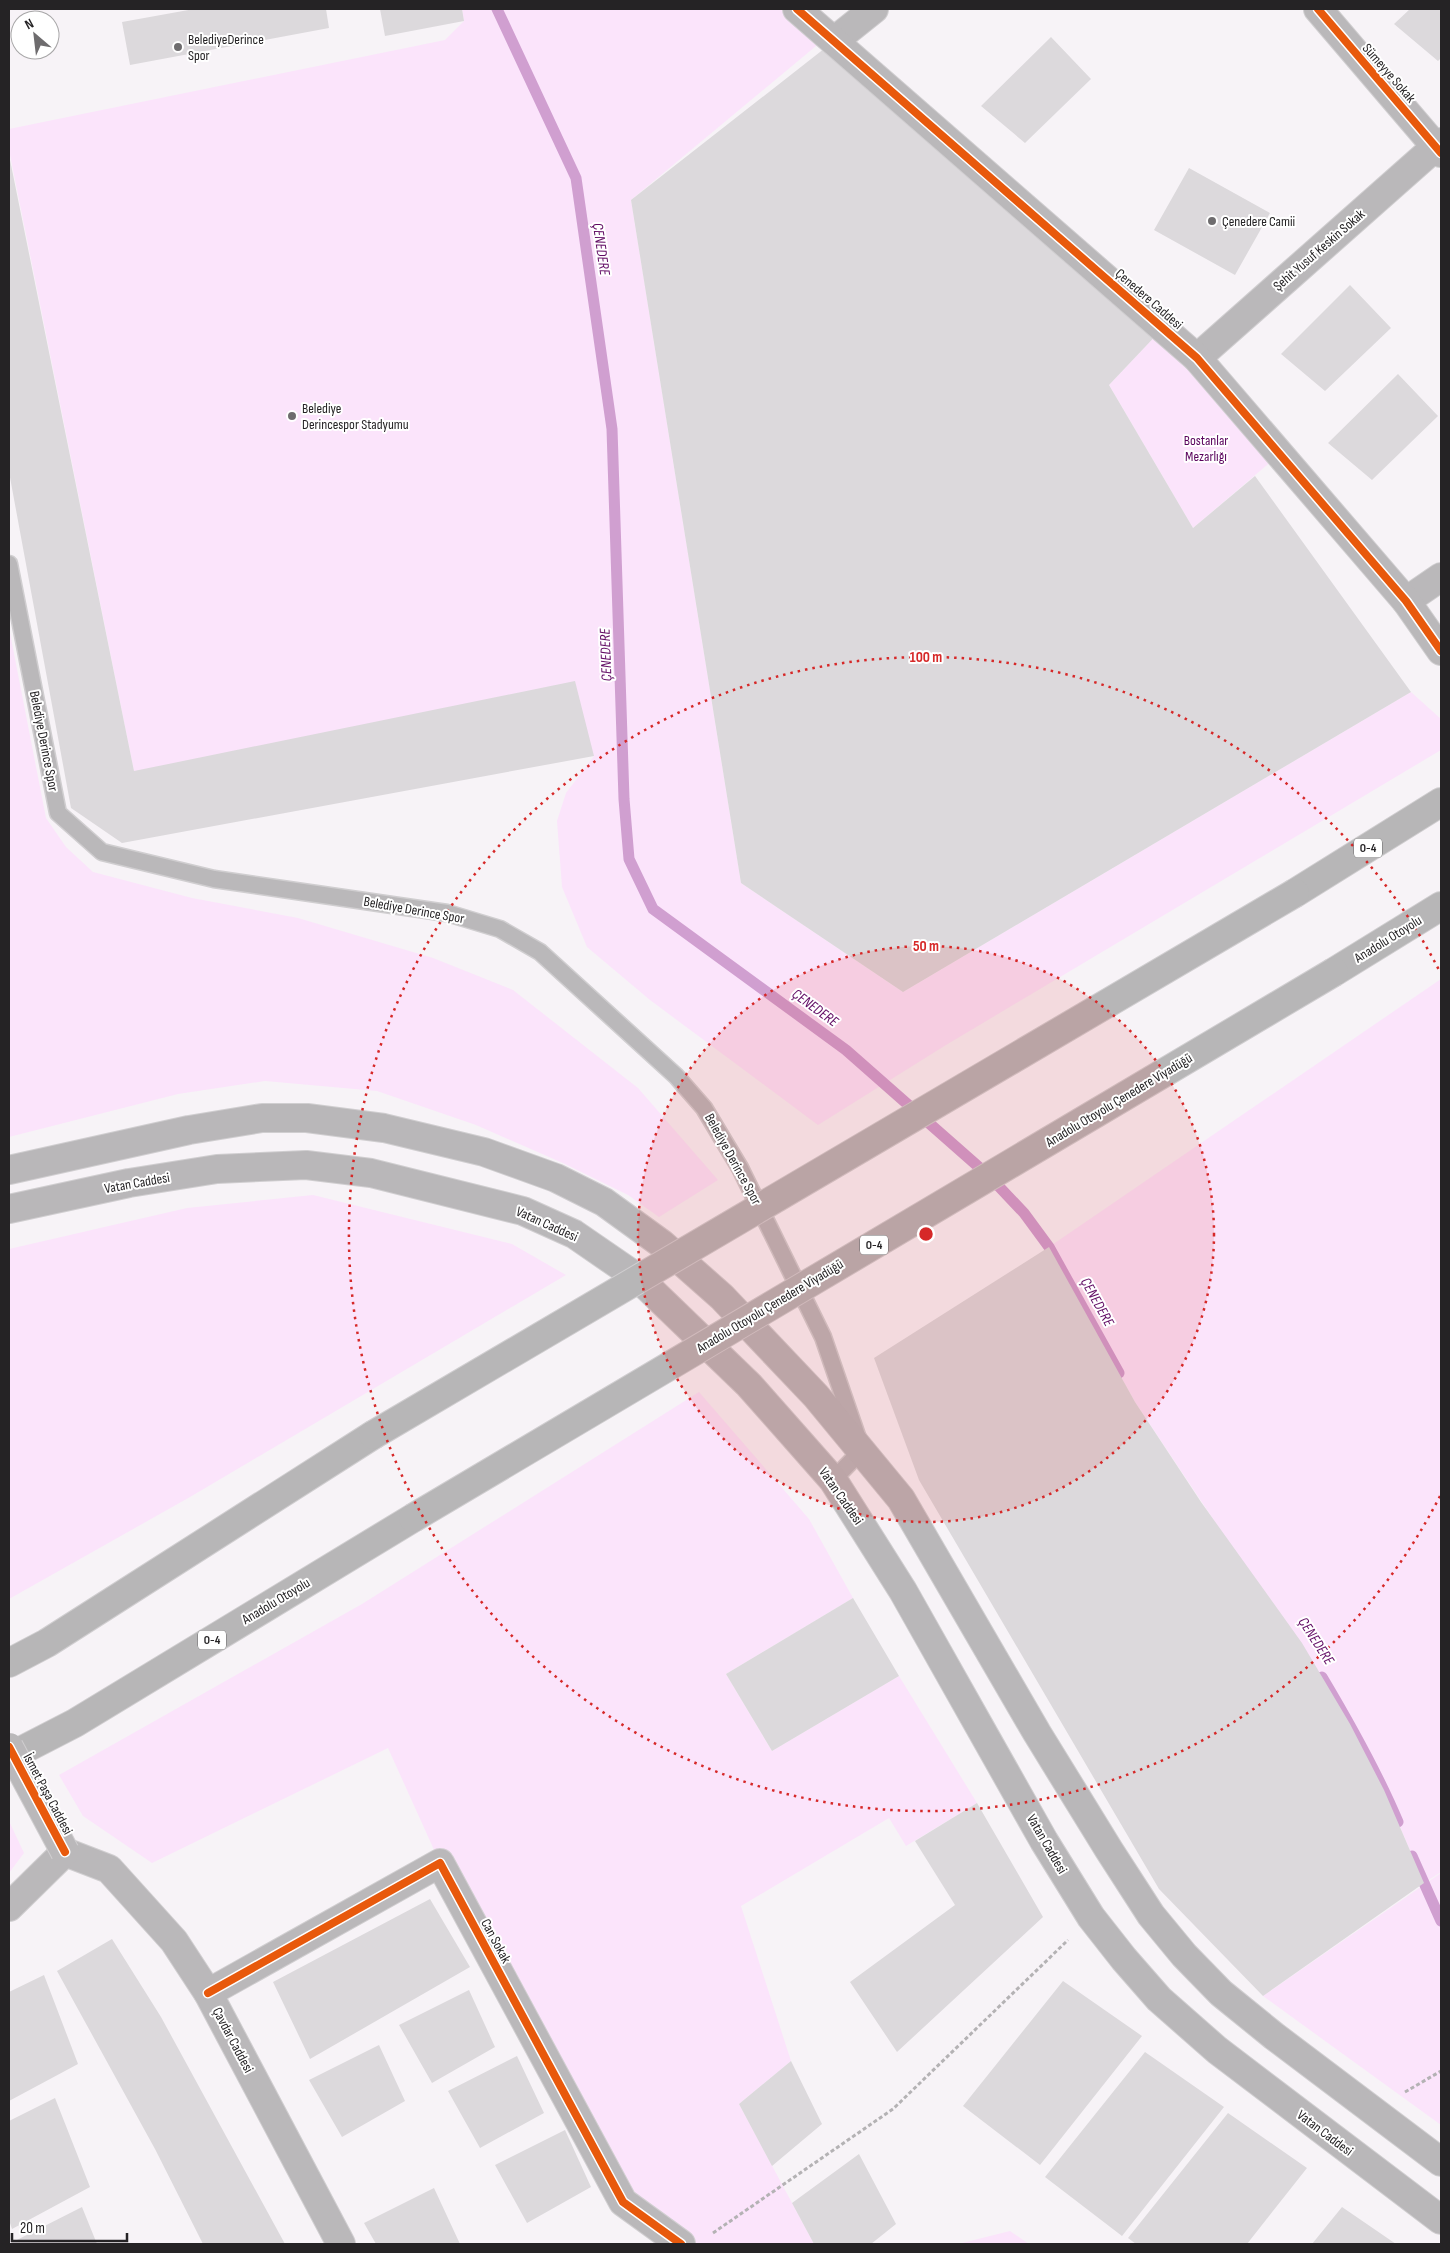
<svg xmlns="http://www.w3.org/2000/svg" width="1450" height="2253" font-family="'Sofia Sans Condensed',sans-serif">
<rect width="100%" height="100%" fill="#f7f3f7"/>
<path fill="#fbe4fb" d="M 462,9 L 797,9 L 828,36 L 631,200 L 741,883 L 903,992 L 1411,692 L 1441,719 L 1441,750 L 946,1045 L 818,1125 L 650,1000 L 587,947 L 562,887 L 557,821 L 566,793 L 594,756 L 134,771 L 9,150 L 9,129 L 445,40 L 464,21 Z
M 1163,328 L 1280,454 L 1193,528 L 1109,385 Z
M 9,628 L 46,818 L 66,847 L 93,872 L 192,898 L 298,918 L 433,958 L 513,990 L 638,1088 L 718,1180 L 659,1217 L 628,1195 L 565,1164 L 476,1125 L 377,1091 L 265,1081 L 178,1094 L 9,1137 Z
M 1441,979 L 1441,1872 L 1424,1883 L 1384,1790 L 1350,1724 L 1135,1402 L 1049,1247 Z
M 313,1195 L 512,1244 L 566,1275 L 190,1497 L 9,1599 L 9,1249 L 187,1208 Z
M 699,1392 L 809,1519 L 853,1598 L 726,1674 L 772,1751 L 899,1676 L 977,1803 L 906,1846 L 889,1818 L 741,1906 L 791,2061 L 739,2104 L 814,2244 L 672,2244 L 623,2202 L 440,1863 L 388,1748 L 152,1863 L 83,1816 L 59,1775 L 362,1604 Z
M 9,1821 L 24,1853 L 9,1873 Z
M 1441,1873 L 1441,2125 L 1263,1996 Z
M 1010,2231 L 1029,2244 L 958,2244 Z"/>
<g fill="none" stroke-linecap="round" stroke-linejoin="round">
<path stroke="#d09fd0" stroke-width="11" d="M 497,9 L 576,178 L 612,429 L 624,799 L 629,859 L 653,909 L 846,1050 L 989,1176 L 1024,1213 L 1049,1247 L 1119,1373
M 1322,1677 C 1350,1724 1377,1772 1398,1822
M 1412,1856 L 1441,1921"/>
</g>
<path fill="#dcd9dc" d="M 194,9 L 326,9 L 329,28 L 130,65 L 122,22 Z
M 380,9 L 462,9 L 464,21 L 385,36 Z
M 1410,9 L 1441,9 L 1441,58 L 1438,61 L 1394,24 Z
M 1051,37 L 1091,79 L 1025,143 L 981,106 Z
M 834,41 L 1163,328 L 1109,385 L 1193,528 L 1255,476 L 1411,692 L 903,992 L 741,883 L 631,200 Z
M 9,155 L 134,771 L 575,681 L 594,756 L 122,843 L 71,808 L 9,472 Z
M 1189,168 L 1270,213 L 1235,275 L 1154,230 Z
M 1350,285 L 1391,328 L 1325,391 L 1281,354 Z
M 1398,374 L 1438,416 L 1372,480 L 1328,443 Z
M 1049,1247 L 1135,1402 L 1201,1502 L 1302,1643 L 1350,1724 L 1384,1790 L 1424,1883 L 1263,1996 L 1159,1889 L 919,1480 L 874,1358 Z
M 853,1598 L 899,1676 L 772,1751 L 726,1674 Z
M 977,1803 L 1043,1917 L 897,2052 L 850,1982 L 955,1905 L 915,1841 Z
M 430,1899 L 470,1967 L 310,2059 L 273,1982 Z
M 112,1939 L 161,2017 L 285,2244 L 203,2244 L 155,2149 L 57,1971 Z
M 44,1975 L 78,2064 L 9,2101 L 9,1992 Z
M 1063,1981 L 1142,2036 L 1040,2165 L 963,2106 Z
M 469,1990 L 495,2047 L 432,2083 L 399,2025 Z
M 379,2045 L 405,2101 L 342,2137 L 309,2080 Z
M 1145,2052 L 1224,2107 L 1122,2236 L 1045,2177 Z
M 517,2056 L 544,2113 L 480,2148 L 448,2091 Z
M 791,2061 L 822,2124 L 772,2166 L 739,2104 Z
M 55,2098 L 90,2187 L 12,2229 L 9,2220 L 9,2121 Z
M 1228,2113 L 1307,2168 L 1247,2244 L 1136,2244 L 1128,2238 Z
M 565,2130 L 591,2187 L 527,2223 L 495,2165 Z
M 859,2154 L 896,2224 L 871,2244 L 814,2244 L 792,2203 Z
M 434,2188 L 460,2244 L 376,2244 L 364,2223 Z
M 82,2207 L 97,2244 L 9,2244 Z
M 1342,2207 L 1396,2244 L 1312,2244 Z"/>
<g fill="none" stroke-linecap="round" stroke-linejoin="round">
<g stroke="#d0ced0" stroke-width="19">
<path id="service" d="M 9,564 L 58,813 L 102,852 L 214,879 L 447,913 L 500,929 L 540,952 L 676,1076 L 704,1108 L 740,1168 L 823,1337 L 862,1450 L 833,1480"/>
</g>
<g stroke="#d0ced0" stroke-width="30">
<path id="minor" d="M 1318,9 L 1441,153
M 834,41 L 874,9
M 1197,358 L 1441,142
M 1406,601 L 1441,577
M 208,1993 L 440,1863 L 623,2202 L 681,2244"/>
</g>
<g stroke="#d0ced0" stroke-width="30">
<path id="tertiary" d="M 797,9 L 1197,358 L 1406,601 L 1441,651
M 9,1907 L 65,1852 L 109,1869 L 174,1941 L 208,1993 L 341,2244"/>
</g>
<g stroke="#d0ced0" stroke-width="30">
<path id="secondary" d="M 9,1170 L 189,1130 L 262,1118 L 307,1118 L 384,1128 L 484,1152 L 556,1178 L 604,1202 L 662,1244 L 722,1297 L 816,1396 L 901,1499 L 1037,1733 L 1109,1850 L 1151,1915 L 1184,1955 L 1221,1993 L 1274,2036 L 1441,2162
M 9,1209 L 129,1183 L 217,1169 L 306,1165 L 371,1173 L 523,1211 L 574,1234 L 638,1278 L 749,1385 L 833,1480 L 903,1591 L 1044,1841 L 1091,1917 L 1124,1959 L 1159,1999 L 1217,2050 L 1441,2220"/>
</g>
<g stroke="#d0ced0" stroke-width="30">
<path id="motorway" d="M 1295,893 L 1441,802
M 1334,972 L 1441,906
M 9,1663 L 47,1643 L 373,1435
M 9,1757 L 75,1723 L 413,1518"/>
</g>
<path stroke="#b4b2b4" stroke-width="3" stroke-dasharray="4 2.5" stroke-linecap="butt" d="M 1405,2092 L 1441,2071
M 713,2233 L 893,2109 L 1068,1940"/>
<use href="#service" stroke="#bab8ba" stroke-width="16"/>
<use href="#minor" stroke="#bab8ba" stroke-width="28"/>
<use href="#tertiary" stroke="#bab8ba" stroke-width="28"/>
<use href="#secondary" stroke="#b9b7b9" stroke-width="28"/>
<use href="#motorway" stroke="#b7b6b7" stroke-width="28"/>
<g stroke="#d0ced0" stroke-width="30" stroke-linecap="butt">
<path id="tertiary-bridge" d="M 9,1747 L 65,1852"/>
</g>
<g stroke="#d0ced0" stroke-width="30" stroke-linecap="butt">
<path id="motorway-bridge" d="M 373,1435 L 1295,893
M 413,1518 L 1334,972"/>
</g>
<use href="#tertiary-bridge" stroke="#bab8ba" stroke-width="28"/>
<use href="#motorway-bridge" stroke="#b7b6b7" stroke-width="28"/>
<g stroke="#fff" stroke-width="11">
<path id="cycleway" d="M 797,9 L 1197,358 L 1406,601 L 1441,651
M 1318,9 L 1441,153
M 9,1747 L 65,1852
M 208,1993 L 440,1863 L 623,2202 L 681,2244"/>
</g>
<use href="#cycleway" stroke="#e8590c" stroke-width="8"/>
</g>
<circle cx="926" cy="1234" r="288" fill="#d62828" fill-opacity=".12"/>
<g fill="none" stroke="#d62828" stroke-width="2.5" stroke-dasharray="2.5 5">
<circle cx="926" cy="1234" r="288"/>
<path d="M1440 1496A577 577 0 1 1 1440 972"/>
</g>
<g fill="#6e6c6e" stroke="#fff" stroke-width="2">
<circle cx="178" cy="47" r="5"/>
<circle cx="1212" cy="221" r="5"/>
<circle cx="292" cy="416" r="5"/>
</g>
<g text-anchor="middle" dominant-baseline="central" stroke-width="4" stroke-linejoin="round" paint-order="stroke">
<g fill="#fff" stroke="#666566" stroke-width="1">
<rect x="1354" y="838.5" width="28" height="19" rx="4"/>
<rect x="860" y="1235.5" width="28" height="19" rx="4"/>
<rect x="198" y="1630.5" width="28" height="19" rx="4"/>
</g>
<g font-size="12" font-weight="bold" fill="#252325">
<text x="1368" y="848">O-4</text>
<text x="874" y="1245">O-4</text>
<text x="212" y="1640">O-4</text>
</g>
<g font-size="14" fill="#252325" stroke="#fff" text-anchor="start">
<text x="188" y="39">BelediyeDerince<tspan x="188" dy="16">Spor</tspan></text>
<text x="1222" y="221">Çenedere Camii</text>
<text x="302" y="408">Belediye<tspan x="302" dy="16">Derincespor Stadyumu</tspan></text>
</g>
<g font-size="14" fill="#252325" stroke="#fff">
<text transform="translate(1389 73) rotate(49)">Sümeyye Sokak</text>
<text transform="translate(1319 250) rotate(-41)">Şehit Yusuf Keskin Sokak</text>
<text transform="translate(1149 299) rotate(41)">Çenedere Caddesi</text>
<text transform="translate(44 741) rotate(79)">Belediye Derince Spor</text>
<text transform="translate(414 910) rotate(10)">Belediye Derince Spor</text>
<text transform="translate(1388 939) rotate(-32)">Anadolu Otoyolu</text>
<text transform="translate(1119 1100) rotate(-31)">Anadolu Otoyolu Çenedere Viyadüğü</text>
<text transform="translate(733 1159) rotate(61)">Belediye Derince Spor</text>
<text transform="translate(137 1183) rotate(-10)">Vatan Caddesi</text>
<text transform="translate(547 1224) rotate(24)">Vatan Caddesi</text>
<text transform="translate(770 1306) rotate(-31)">Anadolu Otoyolu Çenedere Viyadüğü</text>
<text transform="translate(841 1496) rotate(55)">Vatan Caddesi</text>
<text transform="translate(276 1601) rotate(-31)">Anadolu Otoyolu</text>
<text transform="translate(48 1794) rotate(62)">İsmet Paşa Caddesi</text>
<text transform="translate(1047 1844) rotate(60)">Vatan Caddesi</text>
<text transform="translate(496 1941) rotate(62)">Can Sokak</text>
<text transform="translate(233 2040) rotate(62)">Çavdar Caddesi</text>
<text transform="translate(1325 2133) rotate(37)">Vatan Caddesi</text>
</g>
<g font-size="14" fill="#58005b" stroke="#fff">
<text x="1206" y="440">Bostanlar<tspan x="1206" dy="16">Mezarlığı</tspan></text>
</g>
<g font-size="15" font-style="italic" fill="#600a63" stroke="#fff">
<text transform="translate(601 249) rotate(82)">ÇENEDERE</text>
<text transform="translate(606 655) rotate(-92)">ÇENEDERE</text>
<text transform="translate(815 1008) rotate(36)">ÇENEDERE</text>
<text transform="translate(1097 1302) rotate(61)">ÇENEDERE</text>
<text transform="translate(1316 1641) rotate(57)">ÇENEDERE</text>
</g>
</g>
<circle cx="926" cy="1234" r="8" fill="#d62828" stroke="#fff" stroke-width="2.5"/>
<g font-size="15" text-anchor="middle" font-weight="bold" fill="#d62828" stroke="#fff" stroke-width="4" stroke-linejoin="round" paint-order="stroke">
<text x="926" y="662">100 m</text>
<text x="926" y="951">50 m</text>
</g>
<rect width="1450" height="2253" fill="none" stroke="#252325" stroke-width="20"/>
<g transform="translate(35 35) rotate(332)"><circle r="24" fill="#ffffff" stroke="#a8a7a8"/>
<path d="M0-4L9 19L0 12L-9 19Z" fill="#6e6c6e"/>
<text y="-8" font-size="14" font-weight="bold" text-anchor="middle" fill="#252325">N</text>
</g>
<path d="M12 2233v8h115v-8" fill="none" stroke="#252325" stroke-width="2.5"/>
<text x="20" y="2233" font-size="15" fill="#252325" stroke="#ffffff" stroke-width="4" paint-order="stroke">20 m</text>
</svg>
